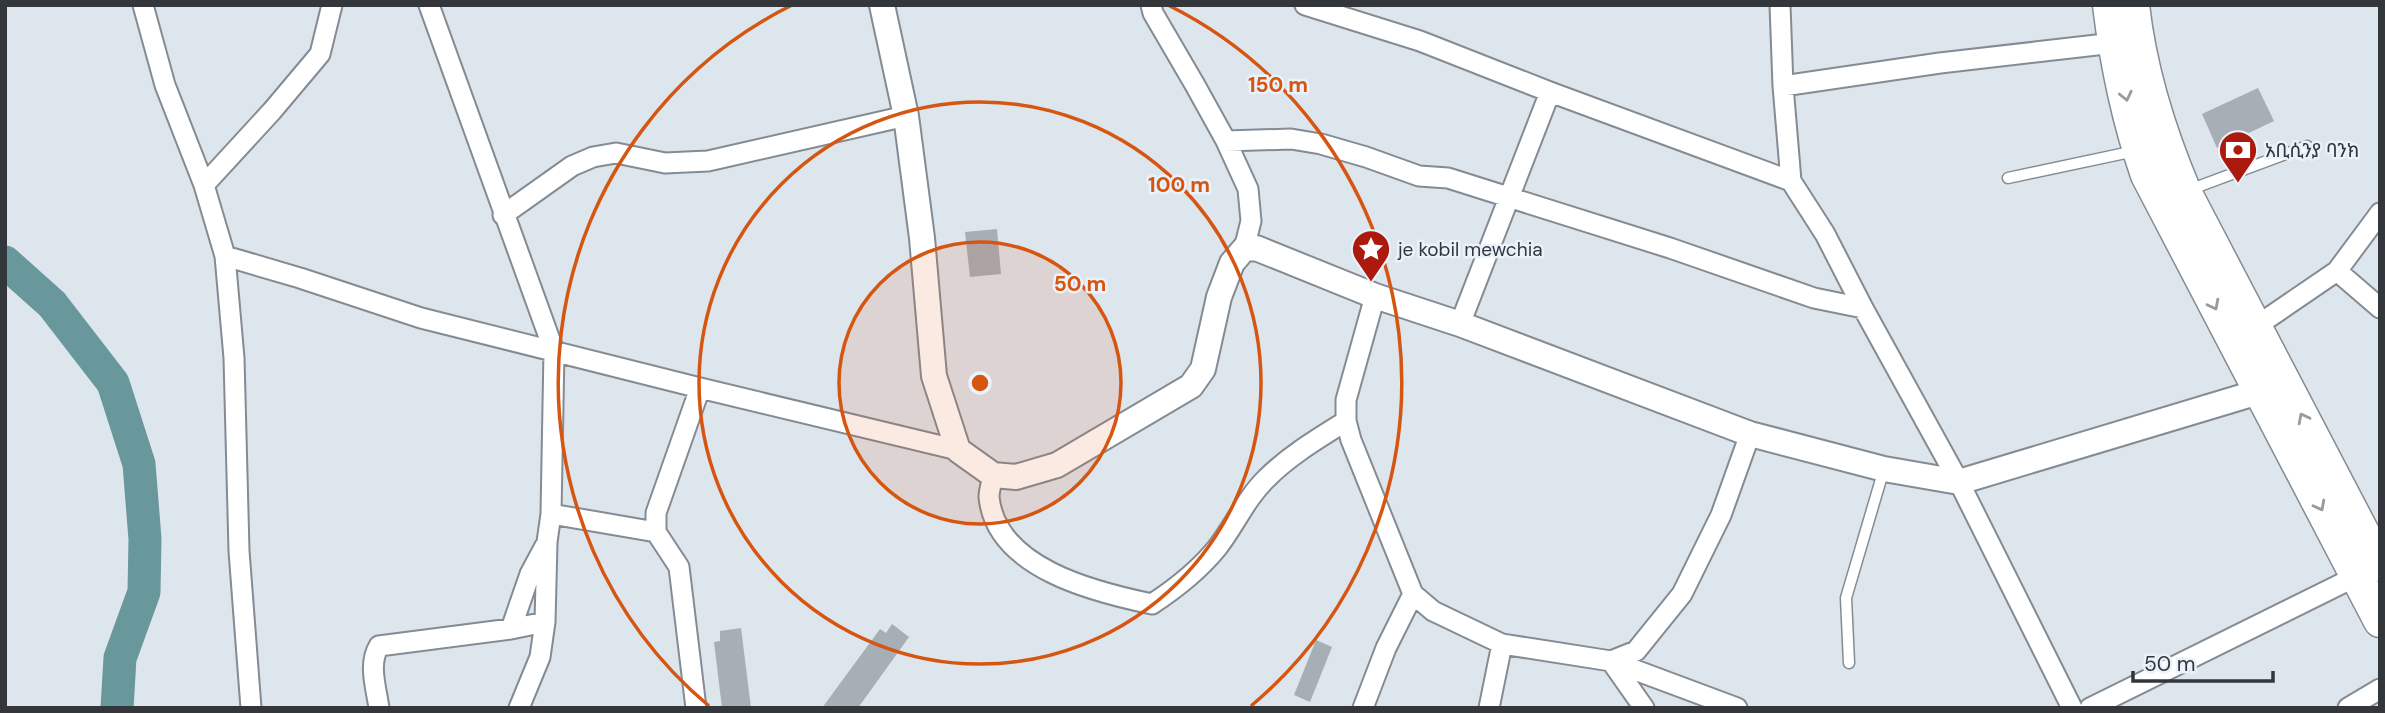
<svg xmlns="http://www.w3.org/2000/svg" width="2385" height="713" font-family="'DM Sans','Noto Sans Ethiopic',sans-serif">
<rect width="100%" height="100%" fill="#dde5ed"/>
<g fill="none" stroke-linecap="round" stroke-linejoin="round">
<path stroke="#68979c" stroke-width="33" d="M 5,262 L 52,304 L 113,383 L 139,464 L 145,539 L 144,592 L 120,658 L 117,708"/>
</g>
<path fill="#a6aeb6" d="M 2258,88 L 2274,121 L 2217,148 L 2202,114 Z
M 997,229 L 1001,274 L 970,277 L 965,232 Z
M 892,624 L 909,637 L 858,708 L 822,708 L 880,629 L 886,633 Z
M 741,628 L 751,708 L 722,708 L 714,642 L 720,641 L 720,631 Z
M 1316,640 L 1332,647 L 1310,702 L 1294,695 Z"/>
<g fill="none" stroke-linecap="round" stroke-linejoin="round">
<g stroke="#848b93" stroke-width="13">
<path id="service" d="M 2008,178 L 2135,151
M 2189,190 L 2307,146
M 1849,663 L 1846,598 L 1884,469"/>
</g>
<g stroke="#848b93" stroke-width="23">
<path id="minor" d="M 143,5 L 165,85 L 204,185 L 225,256 L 234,358 L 239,551 L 251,708
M 429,5 L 554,351 L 551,514 L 547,542 L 545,622 L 540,657 L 519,708
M 1151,5 L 1153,13 L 1195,85 L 1226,141 L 1248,189 L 1251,221 L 1244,249
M 1305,5 L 1420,41 L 1550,92 L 1791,181
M 1780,5 L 1783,86 L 1791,181 L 1825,234 L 1863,308 L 1959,482 L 2072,708
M 1783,86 L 1940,63 L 2114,43
M 1226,141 L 1291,139 L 1321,144 L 1366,157 L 1419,176 L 1448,178 L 1670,248 L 1814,298 L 1863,308
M 204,185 L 272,111 L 320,54 L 332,5
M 503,215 L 572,166 L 593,157 L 616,153 L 665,163 L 708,161 L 906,116
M 225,256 L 300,278 L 421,318 L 700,388 L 958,450
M 2337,271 L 2380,308
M 1375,296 L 1346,400 L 1346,421 L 1351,440 L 1413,594 L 1433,611 L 1502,644 L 1611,661 L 1737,708
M 1460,324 L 1550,92
M 2255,327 L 2337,271 L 2380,213
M 993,475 C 992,482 989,490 989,497 C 996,568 1094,592 1152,604 C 1175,589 1199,570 1217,548 C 1235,525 1246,498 1267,478 C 1290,455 1319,438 1346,421
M 551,514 L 656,532
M 511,629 L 530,574 L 545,546
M 379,708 C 376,687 368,664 379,646 L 511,629 L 545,622
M 696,708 L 679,567 L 656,532 L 656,513 L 700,388
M 1363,708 L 1386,648 L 1413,594
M 1489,708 L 1502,644
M 1644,708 L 1611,661 L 1636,651 L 1682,594 L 1721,515 L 1750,434
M 2090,708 L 2357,576
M 2348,708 L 2380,689"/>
</g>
<g stroke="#848b93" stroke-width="28">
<path id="tertiary" d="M 882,5 L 906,116 L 922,238 L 934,376 L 958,450 L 993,475 L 1016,477 L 1057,465 L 1191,386 L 1203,369 L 1219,297 L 1232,263 L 1244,249 L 1256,248 L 1375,296 L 1460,324 L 1750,434 L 1884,469 L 1959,482 L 2275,387"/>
</g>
<g stroke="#848b93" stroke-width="35">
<path id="primary" d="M 2109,5 C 2116,62 2128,120 2147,175 L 2380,621
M 2133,5 C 2140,69 2160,133 2185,192 L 2380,565"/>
</g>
<use href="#service" stroke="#fff" stroke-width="10"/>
<use href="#minor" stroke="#fff" stroke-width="19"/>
<use href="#tertiary" stroke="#fff" stroke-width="24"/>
<use href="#primary" stroke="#fff" stroke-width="32"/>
</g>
<defs><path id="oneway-chevron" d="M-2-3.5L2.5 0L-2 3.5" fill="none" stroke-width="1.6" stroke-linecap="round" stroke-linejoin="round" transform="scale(1.75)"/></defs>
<g stroke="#999a9c">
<use href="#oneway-chevron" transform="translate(2126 96) rotate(77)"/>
<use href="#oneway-chevron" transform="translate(2214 305) rotate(63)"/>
<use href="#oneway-chevron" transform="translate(2303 418) rotate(-117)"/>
<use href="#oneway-chevron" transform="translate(2320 506) rotate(62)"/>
</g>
<circle cx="980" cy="383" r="141" fill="#d65611" fill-opacity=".12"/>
<g fill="none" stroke="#d65611" stroke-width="3.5">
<circle cx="980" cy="383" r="141"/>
<circle cx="980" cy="383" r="281"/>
<path d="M709 706A422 422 0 0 1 792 5M1168 5A422 422 0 0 1 1251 706"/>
</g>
<defs>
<g id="bank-pin" transform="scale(2.0125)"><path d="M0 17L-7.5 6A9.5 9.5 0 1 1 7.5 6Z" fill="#ab1a0c" stroke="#eaf2fb"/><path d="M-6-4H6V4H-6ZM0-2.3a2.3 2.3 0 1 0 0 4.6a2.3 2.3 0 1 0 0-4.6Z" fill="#fff"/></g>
<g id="sight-pin" transform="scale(2.0125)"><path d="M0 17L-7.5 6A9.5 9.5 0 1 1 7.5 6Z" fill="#ab1a0c" stroke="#eaf2fb"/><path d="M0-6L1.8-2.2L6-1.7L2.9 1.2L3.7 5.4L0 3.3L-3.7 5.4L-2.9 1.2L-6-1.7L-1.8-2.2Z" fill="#fff"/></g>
</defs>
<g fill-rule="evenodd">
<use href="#bank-pin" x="2238" y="150"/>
<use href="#sight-pin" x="1371" y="249"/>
</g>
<g text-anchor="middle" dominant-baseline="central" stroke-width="5" stroke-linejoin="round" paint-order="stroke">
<g font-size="19" fill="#33363a" stroke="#eaf2fb" text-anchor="start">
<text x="2265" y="150">አቢሲንያ ባንክ</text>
<text x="1398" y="249">je kobil mewchia</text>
</g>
</g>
<circle cx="980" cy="383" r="10" fill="#d65611" stroke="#eaf2fb" stroke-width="3.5"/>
<g font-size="21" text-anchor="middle" font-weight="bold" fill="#d65611" stroke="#eaf2fb" stroke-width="5" stroke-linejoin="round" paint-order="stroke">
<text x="1278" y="92">150 m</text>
<text x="1179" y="192">100 m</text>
<text x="1080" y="291">50 m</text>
</g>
<rect width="2385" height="713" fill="none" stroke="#33363a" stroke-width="14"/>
<path d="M2133 671v10h140v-10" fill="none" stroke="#33363a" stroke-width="3.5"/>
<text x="2144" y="671" font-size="21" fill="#33363a" stroke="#eaf2fb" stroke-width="5" paint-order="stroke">50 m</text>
</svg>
